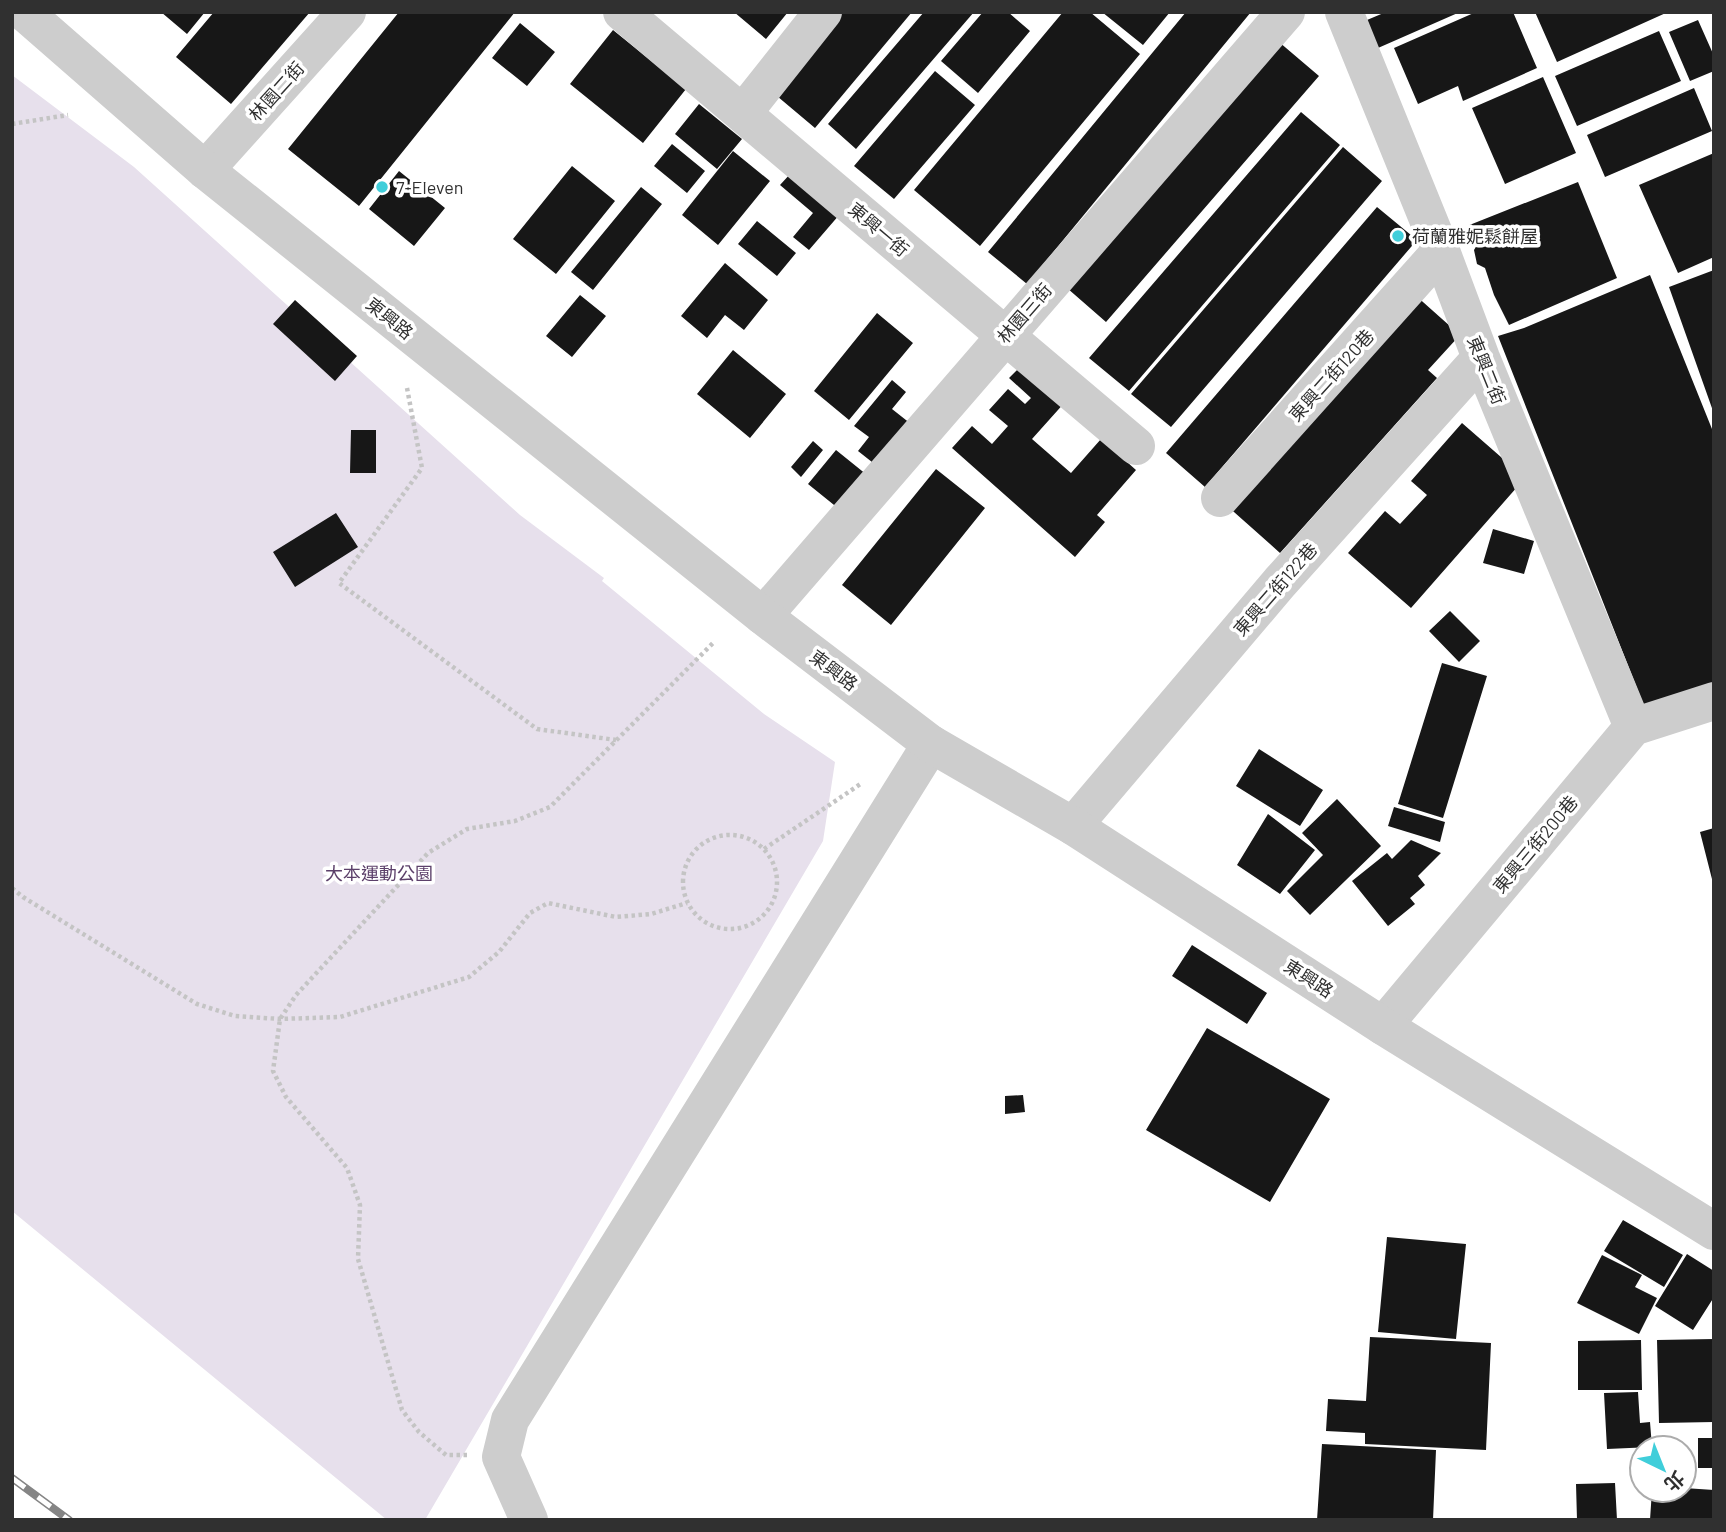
<svg xmlns="http://www.w3.org/2000/svg" width="1726" height="1532" font-family="Barlow,'Noto Sans TC',sans-serif">
<rect width="100%" height="100%" fill="#fff"/>
<path fill="#e7e0ec" d="M 12,75 L 134,167 L 520,515 L 604,578 L 602,581 L 764,714 L 835,762 L 823,841 L 425,1520 L 387,1520 L 12,1211 Z"/>
<path fill="#171717" d="M 161,12 L 205,12 L 187,34 Z
M 214,12 L 310,12 L 231,104 L 176,57 Z
M 399,12 L 515,12 L 359,206 L 288,149 Z
M 734,12 L 788,12 L 766,39 Z
M 837,12 L 912,12 L 815,128 L 771,91 Z
M 924,12 L 974,12 L 856,149 L 828,124 Z
M 983,12 L 1008,12 L 1030,31 L 978,93 L 941,61 Z
M 1063,12 L 1090,12 L 1140,54 L 980,246 L 914,190 Z
M 1102,12 L 1170,12 L 1143,45 Z
M 1186,12 L 1251,12 L 1027,284 L 988,252 Z
M 1386,12 L 1460,12 L 1378,48 L 1367,20 Z
M 1476,12 L 1513,12 L 1537,68 L 1463,101 L 1458,86 L 1418,104 L 1394,48 Z
M 1535,12 L 1668,12 L 1557,62 Z
M 1698,20 L 1714,56 L 1714,71 L 1690,81 L 1669,32 Z
M 520,23 L 555,52 L 527,86 L 492,58 Z
M 613,30 L 686,89 L 643,143 L 570,84 Z
M 1659,31 L 1681,81 L 1577,126 L 1555,76 Z
M 1279,42 L 1319,76 L 1106,322 L 1067,288 Z
M 935,71 L 975,105 L 894,199 L 854,166 Z
M 1543,77 L 1576,153 L 1505,184 L 1472,108 Z
M 1694,88 L 1712,131 L 1605,177 L 1587,135 Z
M 699,104 L 742,139 L 717,169 L 675,134 Z
M 1301,112 L 1340,145 L 1129,391 L 1089,358 Z
M 672,144 L 705,171 L 687,193 L 654,166 Z
M 1343,147 L 1382,181 L 1171,427 L 1131,394 Z
M 733,151 L 770,181 L 718,245 L 682,215 Z
M 1714,153 L 1714,257 L 1678,273 L 1639,185 Z
M 572,166 L 615,201 L 556,274 L 513,239 Z
M 399,171 L 445,208 L 414,246 L 369,209 Z
M 791,173 L 840,214 L 809,250 L 793,237 L 813,213 L 780,185 Z
M 1578,182 L 1617,278 L 1509,325 L 1494,295 L 1485,268 L 1477,264 L 1474,250 L 1480,240 L 1467,226 Z
M 641,187 L 662,204 L 593,290 L 571,272 Z
M 1377,207 L 1417,240 L 1205,487 L 1166,453 Z
M 757,221 L 796,253 L 777,276 L 738,244 Z
M 725,263 L 768,300 L 744,330 L 725,315 L 707,338 L 681,316 Z
M 1714,270 L 1714,411 L 1713,411 L 1669,287 Z
M 1650,275 L 1714,434 L 1714,684 L 1646,711 L 1498,336 L 1524,328 Z
M 1414,294 L 1460,335 L 1428,370 L 1437,378 L 1280,553 L 1225,504 Z
M 580,295 L 606,316 L 572,357 L 546,336 Z
M 295,300 L 357,356 L 335,381 L 273,324 Z
M 877,313 L 913,343 L 849,420 L 814,391 Z
M 733,350 L 786,394 L 750,438 L 697,394 Z
M 1023,364 L 1066,401 L 1032,439 L 1071,473 L 1101,439 L 1136,470 L 1097,515 L 1105,522 L 1075,557 L 952,448 L 972,426 L 992,444 L 1008,426 L 989,410 L 1008,389 L 1025,404 L 1031,398 L 1009,378 Z
M 892,380 L 906,392 L 892,409 L 911,424 L 877,466 L 858,451 L 869,437 L 854,426 Z
M 1462,423 L 1525,478 L 1411,608 L 1348,553 L 1385,511 L 1400,524 L 1427,495 L 1411,481 Z
M 351,430 L 376,430 L 376,473 L 350,473 Z
M 813,441 L 823,450 L 801,477 L 791,467 Z
M 836,450 L 867,475 L 839,509 L 808,484 Z
M 936,469 L 985,508 L 891,625 L 842,585 Z
M 336,513 L 358,547 L 295,587 L 273,552 Z
M 1493,529 L 1534,541 L 1524,574 L 1483,563 Z
M 1450,611 L 1480,641 L 1459,662 L 1429,631 Z
M 1442,663 L 1487,676 L 1443,818 L 1398,804 Z
M 1259,749 L 1323,790 L 1300,826 L 1236,786 Z
M 1337,799 L 1381,846 L 1310,915 L 1287,891 L 1323,855 L 1302,833 Z
M 1394,807 L 1445,822 L 1440,842 L 1388,826 Z
M 1268,814 L 1315,850 L 1280,894 L 1237,865 Z
M 1714,828 L 1714,883 L 1713,883 L 1700,832 Z
M 1411,840 L 1441,853 L 1418,876 L 1425,885 L 1410,898 L 1415,904 L 1388,926 L 1352,881 L 1387,853 L 1392,859 Z
M 1192,945 L 1267,993 L 1247,1024 L 1172,976 Z
M 1207,1028 L 1330,1099 L 1270,1202 L 1146,1130 Z
M 1023,1095 L 1025,1112 L 1005,1114 L 1005,1096 Z
M 1623,1220 L 1683,1255 L 1664,1287 L 1604,1251 Z
M 1387,1237 L 1466,1244 L 1456,1339 L 1378,1332 Z
M 1687,1254 L 1714,1271 L 1714,1297 L 1693,1330 L 1655,1306 Z
M 1602,1255 L 1642,1275 L 1635,1287 L 1657,1298 L 1639,1334 L 1577,1303 Z
M 1370,1337 L 1491,1343 L 1486,1450 L 1365,1444 L 1365,1433 L 1326,1431 L 1328,1399 L 1366,1401 Z
M 1714,1339 L 1714,1422 L 1659,1423 L 1657,1340 Z
M 1641,1340 L 1642,1390 L 1578,1390 L 1578,1341 Z
M 1638,1392 L 1640,1423 L 1650,1422 L 1652,1447 L 1607,1449 L 1604,1393 Z
M 1698,1438 L 1714,1438 L 1714,1468 L 1698,1468 Z
M 1322,1444 L 1436,1450 L 1433,1520 L 1317,1520 Z
M 1682,1444 L 1682,1448 L 1656,1448 L 1656,1445 Z
M 1615,1483 L 1617,1520 L 1577,1520 L 1576,1484 Z
M 1684,1488 L 1714,1490 L 1714,1520 L 1650,1520 L 1652,1490 Z"/>
<g fill="none" stroke-linecap="round" stroke-linejoin="round">
<path stroke="#c4c4c4" stroke-width="4.5" stroke-dasharray="3.5 3.5" stroke-linecap="butt" d="M 12,124 L 68,115
M 407,388 L 422,468 L 339,583 L 537,729 L 616,740
M683 882a47 47 0 1 1 94 0a47 47 0 1 1-94 0Z
M 764,849 L 862,783
M 12,888 L 23,897 L 197,1004 L 235,1016 L 280,1019 L 340,1017 L 469,977 L 499,952 L 530,913 L 548,903 L 616,917 L 651,914 L 687,903
M 467,1455 L 446,1455 L 419,1432 L 402,1410 L 358,1259 L 360,1205 L 347,1168 L 286,1097 L 273,1071 L 280,1019 L 296,995 L 428,853 L 467,829 L 515,821 L 550,807 L 714,642"/>
<path stroke="#cdcdcd" stroke-width="38" d="M 622,12 L 1136,446
M 1344,12 L 1441,251 L 1481,358 L 1633,727
M 743,113 L 823,12
M 205,170 L 347,12
M 1220,498 L 1441,251
M 763,616 L 1286,12
M 1073,826 L 1280,582 L 1481,358
M 1383,1026 L 1633,727 L 1714,701
M 529,1520 L 501,1457 L 510,1420 L 931,744"/>
<path stroke="#cdcdcd" stroke-width="38" d="M 24,12 L 205,170 L 763,616 L 931,744 L 1073,826 L 1383,1026 L 1714,1231"/>
<g stroke="#858585" stroke-width="8">
<path id="rail" d="M 12,1478 L 69,1520"/>
</g>
<use href="#rail" stroke="#fff" stroke-width="5" stroke-dasharray="16" stroke-linecap="butt"/>
</g>
<g fill="#40ceda" stroke="#fff" stroke-width="2.5">
<circle cx="382" cy="187" r="7"/>
<circle cx="1398" cy="236" r="7"/>
</g>
<g text-anchor="middle" dominant-baseline="central" stroke-width="7" stroke-linejoin="round" paint-order="stroke">
<g font-size="18" fill="#303030" stroke="#fff">
<text transform="translate(276 91) rotate(-48)">林園二街</text>
<text transform="translate(879 229) rotate(40)">東興一街</text>
<text transform="translate(1024 313) rotate(-49)">林園三街</text>
<text transform="translate(390 318) rotate(39)">東興路</text>
<text transform="translate(1487 370) rotate(68)">東興二街</text>
<text transform="translate(1331 375) rotate(-48)">東興二街120巷</text>
<text transform="translate(1275 589) rotate(-49)">東興二街122巷</text>
<text transform="translate(834 670) rotate(37)">東興路</text>
<text transform="translate(1535 844) rotate(-50)">東興三街200巷</text>
<text transform="translate(1309 978) rotate(33)">東興路</text>
</g>
<g font-size="18" fill="#303030" stroke="#fff" text-anchor="start">
<text x="396" y="187">7-Eleven</text>
<text x="1412" y="236">荷蘭雅妮鬆餅屋</text>
</g>
<g font-size="18" fill="#5c406a" stroke="#fff">
<text x="379" y="873">大本運動公園</text>
</g>
</g>
<rect width="1726" height="1532" fill="none" stroke="#303030" stroke-width="28"/>
<g transform="translate(1663 1469) rotate(137)"><circle r="33" fill="#ffffff" stroke="#acacac" stroke-width="2"/>
<path d="M0-5L12 26L0 18L-12 26Z" fill="#40ceda"/>
<text y="-10" font-size="19" font-weight="bold" text-anchor="middle" fill="#303030">北</text>
</g>
</svg>
